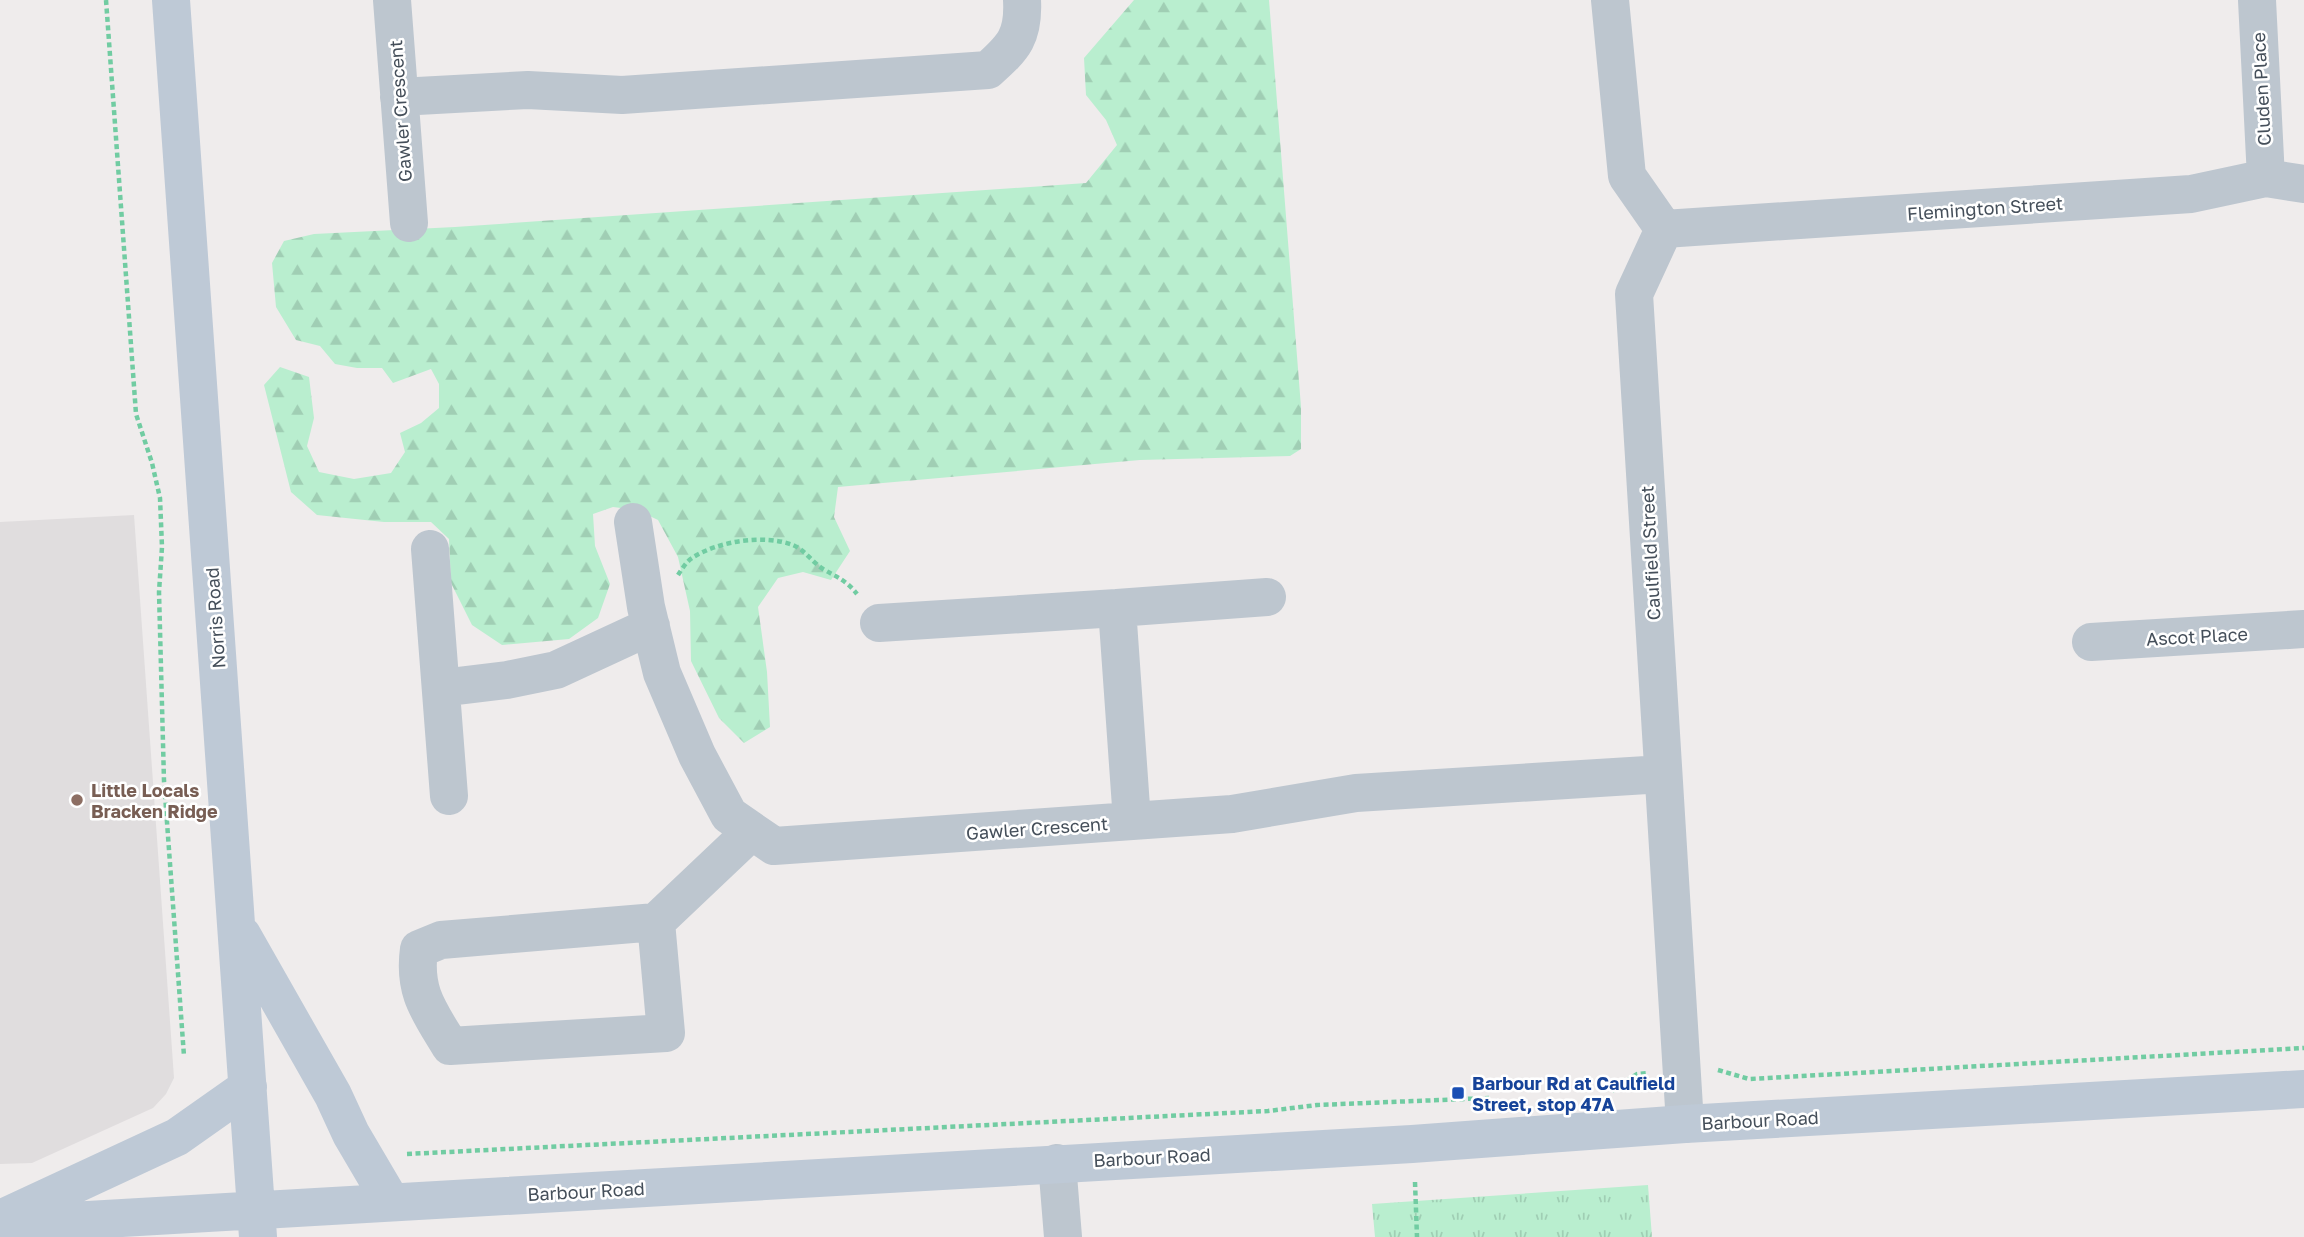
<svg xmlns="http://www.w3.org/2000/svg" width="2304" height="1237" font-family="'Golos Text',sans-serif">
<defs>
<pattern id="forest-firs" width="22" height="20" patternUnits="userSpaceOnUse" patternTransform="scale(1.75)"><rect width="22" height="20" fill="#b9eecf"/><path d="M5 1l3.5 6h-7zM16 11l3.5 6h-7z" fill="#a0ceb4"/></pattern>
<pattern id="park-tufts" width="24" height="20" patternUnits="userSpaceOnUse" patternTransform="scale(1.75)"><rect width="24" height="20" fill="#b9eecf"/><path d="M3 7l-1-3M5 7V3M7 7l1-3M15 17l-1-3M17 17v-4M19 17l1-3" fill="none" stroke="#a0ceb4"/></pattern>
</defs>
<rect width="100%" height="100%" fill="#efecec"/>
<path fill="#e0ddde" d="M 134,515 L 174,1078 L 166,1094 L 153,1108 L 32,1163 L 0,1164 L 0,522 Z"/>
<path fill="url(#forest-firs)" d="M 1134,0 L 1269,0 L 1301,407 L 1301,449 L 1290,456 L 1140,460 L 838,487 L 834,517 L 850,551 L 831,580 L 803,572 L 778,578 L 758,607 L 767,672 L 770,727 L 744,743 L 719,718 L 691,661 L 690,611 L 678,557 L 658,520 L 637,510 L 613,507 L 593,514 L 595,546 L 610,584 L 598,618 L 569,639 L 502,645 L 472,625 L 451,583 L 449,539 L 431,522 L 384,522 L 317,515 L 291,492 L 264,385 L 280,367 L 309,377 L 314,418 L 307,446 L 319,472 L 354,479 L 391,473 L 405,452 L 400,433 L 421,423 L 439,408 L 439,384 L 431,369 L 393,383 L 382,368 L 357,368 L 335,364 L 320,346 L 296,340 L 276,307 L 272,263 L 284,241 L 314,234 L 455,227 L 1086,183 L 1117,145 L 1106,120 L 1086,95 L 1084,58 Z"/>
<path fill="url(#park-tufts)" d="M 1648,1185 L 1652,1237 L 1375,1237 L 1372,1204 Z"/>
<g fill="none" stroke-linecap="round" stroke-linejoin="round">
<path stroke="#71cca2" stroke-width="4.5" stroke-dasharray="5 3.5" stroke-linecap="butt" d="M 106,0 L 136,414 L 152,463 L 160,498 L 162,547 L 159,592 L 164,781 L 184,1056
M 678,575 C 682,569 686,562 692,558 C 718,541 764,534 793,545 C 805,550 812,562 823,569 C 838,578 846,580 857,594
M 1718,1070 L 1749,1079 L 2304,1048
M 1612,1091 L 1637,1074 L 1647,1073
M 407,1154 L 1268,1111 L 1317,1105 L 1489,1098
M 1415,1182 L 1417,1237"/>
<path stroke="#bdc6cf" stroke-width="38" d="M 392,0 L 409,223
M 1610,0 L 1627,176 L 1664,229 L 1634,294 L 1685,1124
M 2257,0 L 2266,178
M 399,97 L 528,90 L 622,95 L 988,70 C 1014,47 1024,36 1022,0
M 1664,229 L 2191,194 L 2266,178 L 2304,184
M 633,522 L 646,607 L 662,673 L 697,755 L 729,815 L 774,846 L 1232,814 L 1356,793 L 1663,774
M 430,549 L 449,796
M 1117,608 L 1267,597
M 879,623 L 1117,608 L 1132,821
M 2091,642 L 2304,629
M 441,688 L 507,680 L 556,670 L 651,626
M 656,922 L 666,1033 L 450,1046 C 429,1011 413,992 419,949 L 441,940 L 656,922 L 752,831
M 1057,1163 L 1063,1237"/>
<path stroke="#bec9d6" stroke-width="38" d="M 171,0 L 258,1237
M 242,935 L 333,1095 L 351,1134 L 391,1202
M 5,1217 L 177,1137 L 248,1087
M 0,1225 L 1412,1144 L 1685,1124 L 2304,1089"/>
</g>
<circle fill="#8d6e63" stroke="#fff" stroke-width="2.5" cx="77" cy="800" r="7"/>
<rect fill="#1a4fb4" stroke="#fff" stroke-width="2.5" x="1451" y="1086" width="14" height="14" rx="3.5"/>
<g text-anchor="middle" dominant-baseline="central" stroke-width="5" stroke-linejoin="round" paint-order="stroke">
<g font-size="18" fill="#454f5a" stroke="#fff">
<text transform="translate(2261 89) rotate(-93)">Cluden Place</text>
<text transform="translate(400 111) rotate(-94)">Gawler Crescent</text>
<text transform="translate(1985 208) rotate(-4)">Flemington Street</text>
<text transform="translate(1650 553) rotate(-93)">Caulfield Street</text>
<text transform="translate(215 618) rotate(-94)">Norris Road</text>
<text transform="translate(2197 636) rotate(-3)">Ascot Place</text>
<text transform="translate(1037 828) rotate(-4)">Gawler Crescent</text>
<text transform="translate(1760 1120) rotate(-3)">Barbour Road</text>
<text transform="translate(1152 1157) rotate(-3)">Barbour Road</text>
<text transform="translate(586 1191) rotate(-3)">Barbour Road</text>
</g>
<g font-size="18" font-weight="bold" fill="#785e54" stroke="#fff" text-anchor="start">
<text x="91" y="790">Little Locals<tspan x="91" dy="21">Bracken Ridge</tspan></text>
</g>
<g font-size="18" font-weight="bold" fill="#164399" stroke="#fff" text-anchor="start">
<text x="1472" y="1083">Barbour Rd at Caulfield<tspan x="1472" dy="21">Street, stop 47A</tspan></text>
</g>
</g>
</svg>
